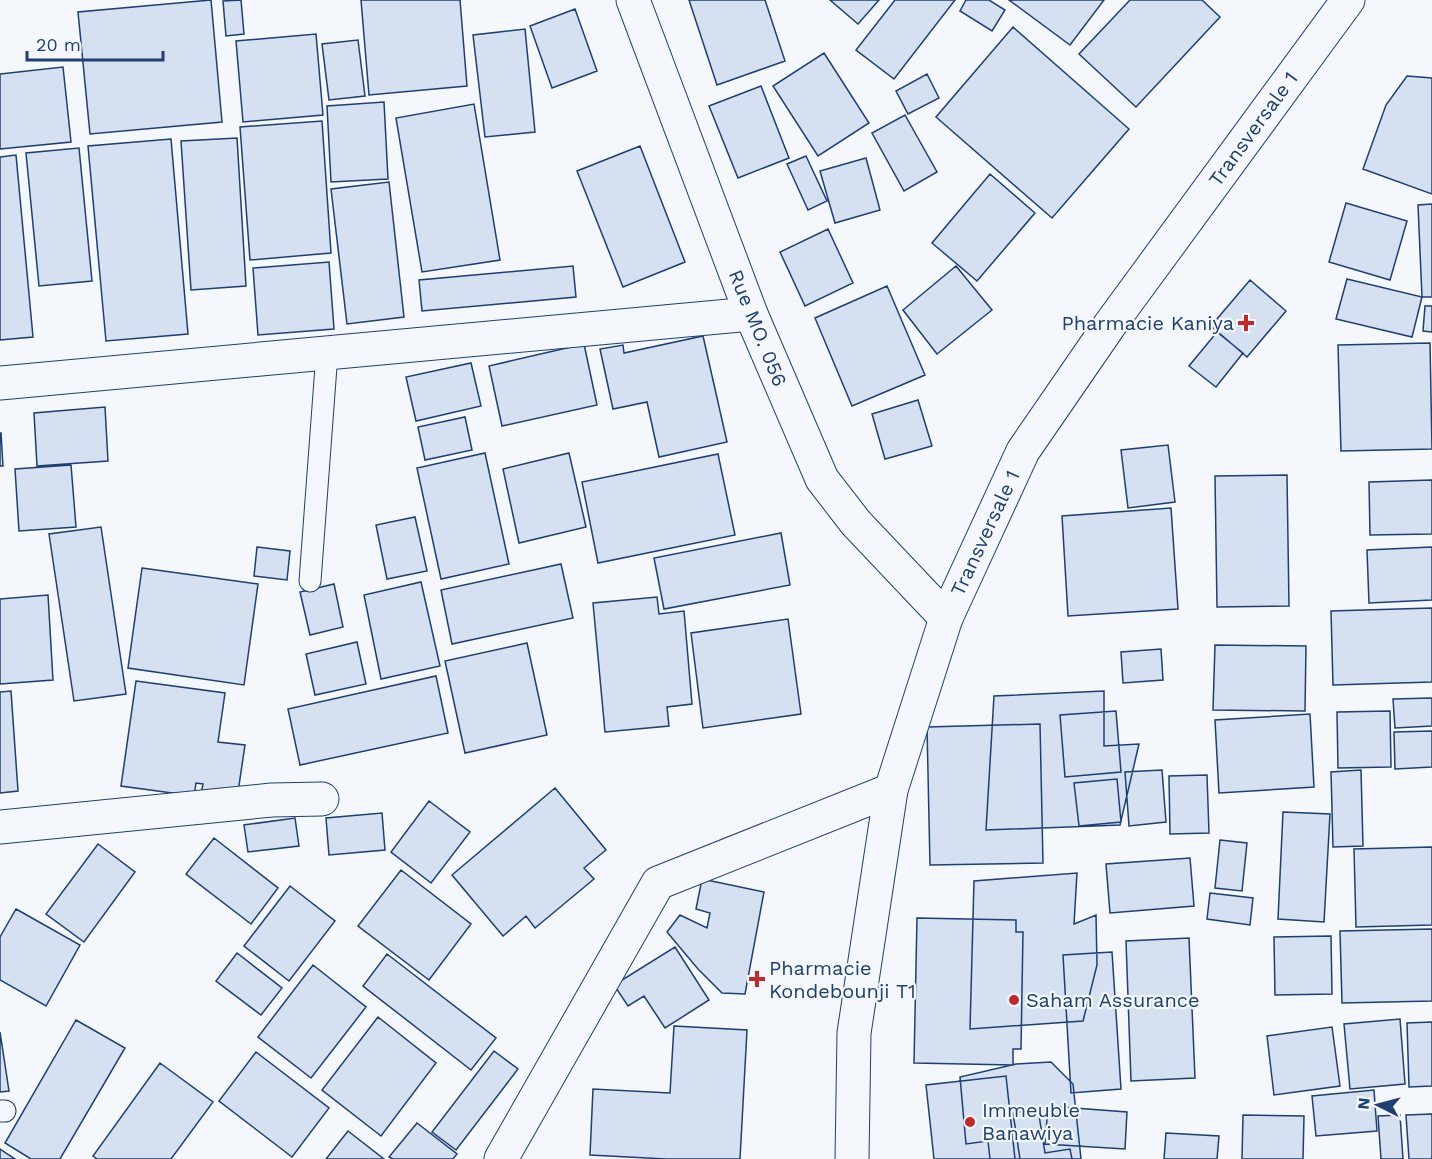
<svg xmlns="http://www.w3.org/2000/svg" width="1432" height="1159" font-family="'Work Sans',sans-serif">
<rect width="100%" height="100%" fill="#f4f7fb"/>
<path fill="#d5e0f0" stroke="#1d3f73" stroke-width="1.5" d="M 211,0 L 222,122 L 90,134 L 78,12 Z
M 241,0 L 244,34 L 226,36 L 223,1 Z
M 361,0 L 460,0 L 467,86 L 369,95 Z
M 689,0 L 765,0 L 785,61 L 717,85 Z
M 830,0 L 879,0 L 858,24 Z
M 895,0 L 955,0 L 894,79 L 856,50 Z
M 966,0 L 989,0 L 1005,10 L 992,31 L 960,11 Z
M 1009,0 L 1104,0 L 1070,45 Z
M 1130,0 L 1202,0 L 1220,17 L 1136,107 L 1079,54 Z
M 575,9 L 597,71 L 552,88 L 530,26 Z
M 1013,27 L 1129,129 L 1052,218 L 936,117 Z
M 525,29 L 535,132 L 485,137 L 473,35 Z
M 316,34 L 323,115 L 243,122 L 236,41 Z
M 358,40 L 365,96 L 329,100 L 322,44 Z
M 824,53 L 869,123 L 818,156 L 773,86 Z
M 63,67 L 71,142 L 0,149 L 0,74 Z
M 927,74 L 939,98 L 908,114 L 896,91 Z
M 1407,76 L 1432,78 L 1432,194 L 1363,169 L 1386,105 Z
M 761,86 L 789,158 L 738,178 L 709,106 Z
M 384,102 L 388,179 L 331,182 L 327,106 Z
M 474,104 L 500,260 L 422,272 L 396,118 Z
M 905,115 L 937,172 L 904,191 L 872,133 Z
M 322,121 L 331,253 L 250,260 L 240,127 Z
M 237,138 L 246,286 L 191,290 L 181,141 Z
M 171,139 L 188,334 L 106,341 L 88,146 Z
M 640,146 L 685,262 L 623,287 L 577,171 Z
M 79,148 L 92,281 L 39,286 L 26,153 Z
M 16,155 L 33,337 L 0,340 L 0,157 Z
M 806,156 L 827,201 L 808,210 L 787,164 Z
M 866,158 L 880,210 L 835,223 L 820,171 Z
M 990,174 L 1035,213 L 977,281 L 932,243 Z
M 389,182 L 404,317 L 347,324 L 331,189 Z
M 1346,203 L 1407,221 L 1390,280 L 1329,262 Z
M 1432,204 L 1432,297 L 1422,297 L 1418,205 Z
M 828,229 L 853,283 L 805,306 L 780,252 Z
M 329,262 L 334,329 L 258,335 L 253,268 Z
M 573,266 L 576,297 L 422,311 L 419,280 Z
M 956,266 L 992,310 L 937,354 L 903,310 Z
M 1347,279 L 1422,297 L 1412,337 L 1336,319 Z
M 1250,280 L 1286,311 L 1247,357 L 1211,326 Z
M 887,286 L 925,375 L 852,406 L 815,318 Z
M 1425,306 L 1432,306 L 1432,332 L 1423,331 Z
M 1217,332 L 1243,353 L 1216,387 L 1189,366 Z
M 703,336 L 727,442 L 659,457 L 647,402 L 613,409 L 600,349 L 623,345 L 624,353 Z
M 1430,343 L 1432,449 L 1341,451 L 1338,345 Z
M 584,344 L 597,405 L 502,426 L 489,366 Z
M 471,363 L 481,406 L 416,421 L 406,377 Z
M 918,400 L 932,446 L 885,459 L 872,414 Z
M 105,407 L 108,461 L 37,466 L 34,413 Z
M 465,417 L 472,450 L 425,460 L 418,427 Z
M 0,433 L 1,433 L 3,466 L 0,466 Z
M 1168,445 L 1175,502 L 1128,508 L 1121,450 Z
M 485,453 L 509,564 L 441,579 L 417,468 Z
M 569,453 L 586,527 L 519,543 L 503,469 Z
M 718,454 L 735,535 L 598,563 L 582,482 Z
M 71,465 L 76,527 L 19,531 L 15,469 Z
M 1287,475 L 1289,606 L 1217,607 L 1215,476 Z
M 1432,480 L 1432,534 L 1370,535 L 1369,482 Z
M 1171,508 L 1178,609 L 1068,616 L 1062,516 Z
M 415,517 L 427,571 L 387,579 L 376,525 Z
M 101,527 L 126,694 L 74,701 L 49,534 Z
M 781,533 L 790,585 L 664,609 L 654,558 Z
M 257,547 L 290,551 L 287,580 L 254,576 Z
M 1432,547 L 1432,600 L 1369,603 L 1367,550 Z
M 561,564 L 573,618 L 452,644 L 441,590 Z
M 142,568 L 258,584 L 244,685 L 128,668 Z
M 421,582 L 440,666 L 381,679 L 364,595 Z
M 334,584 L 343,627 L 310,635 L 300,592 Z
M 48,595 L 53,680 L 0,684 L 0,599 Z
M 657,597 L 659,614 L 684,611 L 692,704 L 667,707 L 669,726 L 605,732 L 593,603 Z
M 1432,608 L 1432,682 L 1333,685 L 1331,611 Z
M 788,619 L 801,714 L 703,728 L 691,633 Z
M 357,642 L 366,684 L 315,695 L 306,654 Z
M 527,643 L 547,735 L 465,753 L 445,661 Z
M 1215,645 L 1306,646 L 1305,711 L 1213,710 Z
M 1161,649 L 1163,680 L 1123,683 L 1121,652 Z
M 436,676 L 448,733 L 300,765 L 288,709 Z
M 136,681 L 225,693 L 218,742 L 245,745 L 237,799 L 201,794 L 203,784 L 196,783 L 194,796 L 121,786 Z
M 11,691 L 18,791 L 0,793 L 0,692 Z
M 1104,691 L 1104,746 L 1139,744 L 1120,825 L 986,830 L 994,696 Z
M 1432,698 L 1432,726 L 1395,728 L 1393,699 Z
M 1116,711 L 1121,772 L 1065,777 L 1060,715 Z
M 1390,711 L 1391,767 L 1338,768 L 1337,712 Z
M 1310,714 L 1314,787 L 1219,793 L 1215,720 Z
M 1040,724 L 1043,863 L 930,865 L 927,727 Z
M 1432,731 L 1432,767 L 1395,769 L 1394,732 Z
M 1162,770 L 1166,822 L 1129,826 L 1125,772 Z
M 1361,770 L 1363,846 L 1333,847 L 1331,772 Z
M 1207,775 L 1209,833 L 1170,834 L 1169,776 Z
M 1117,779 L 1121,822 L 1079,826 L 1074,783 Z
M 555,788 L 606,850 L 584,868 L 594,879 L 535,928 L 526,916 L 503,936 L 452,875 Z
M 429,801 L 470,832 L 431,883 L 391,852 Z
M 1283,812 L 1330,814 L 1324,922 L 1278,919 Z
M 382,813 L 385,850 L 329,855 L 326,818 Z
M 295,818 L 299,846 L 248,852 L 244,825 Z
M 214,838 L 278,888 L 251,924 L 186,874 Z
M 1220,840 L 1247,843 L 1242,891 L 1215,888 Z
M 98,844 L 135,872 L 84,942 L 46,914 Z
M 1432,847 L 1432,925 L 1356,927 L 1354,849 Z
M 1190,858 L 1194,906 L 1110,913 L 1106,864 Z
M 401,870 L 471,924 L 429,980 L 358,926 Z
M 1077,873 L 1074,924 L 1096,915 L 1097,965 L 1083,1021 L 970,1029 L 974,881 Z
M 702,879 L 764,892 L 745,994 L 722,993 L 698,969 L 667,932 L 680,915 L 707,928 L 710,913 L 696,909 Z
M 290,886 L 335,921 L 289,981 L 244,946 Z
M 1210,893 L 1253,898 L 1250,925 L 1207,919 Z
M 16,909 L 80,945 L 46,1006 L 0,980 L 0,937 Z
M 917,918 L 1016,920 L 1016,932 L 1023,932 L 1021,1049 L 1013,1049 L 1013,1065 L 914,1063 Z
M 1432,929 L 1432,1001 L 1342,1003 L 1340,931 Z
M 1331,936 L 1332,994 L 1275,995 L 1274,937 Z
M 1189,938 L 1195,1078 L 1131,1081 L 1126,941 Z
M 675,947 L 709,1000 L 665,1028 L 644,996 L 628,1006 L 614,985 Z
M 1112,952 L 1121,1089 L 1071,1093 L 1063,955 Z
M 237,953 L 282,988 L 261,1015 L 216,981 Z
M 387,954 L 496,1038 L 471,1070 L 363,986 Z
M 313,965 L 366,1007 L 311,1078 L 258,1037 Z
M 378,1017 L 436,1063 L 381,1136 L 322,1090 Z
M 1400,1019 L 1405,1084 L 1350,1089 L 1344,1024 Z
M 76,1020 L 125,1048 L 60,1159 L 31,1159 L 5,1143 Z
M 1432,1022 L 1432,1086 L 1409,1087 L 1407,1023 Z
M 674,1026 L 747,1030 L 740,1159 L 666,1159 L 590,1155 L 593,1089 L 670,1093 Z
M 1332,1027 L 1340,1086 L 1274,1095 L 1267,1036 Z
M 0,1032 L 9,1091 L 0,1092 Z
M 494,1051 L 518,1069 L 456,1150 L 432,1132 Z
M 256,1052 L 329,1108 L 292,1157 L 219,1101 Z
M 1051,1062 L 1073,1084 L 1081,1159 L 990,1159 L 988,1141 L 966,1144 L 960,1077 L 1016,1064 Z
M 160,1063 L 213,1102 L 171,1159 L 97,1159 L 93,1156 Z
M 1006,1076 L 1015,1159 L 934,1159 L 926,1085 Z
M 1374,1090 L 1377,1131 L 1316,1136 L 1312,1096 Z
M 1048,1106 L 1127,1112 L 1125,1149 L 1045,1144 Z
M 1038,1109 L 1045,1153 L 1070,1149 L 1072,1159 L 1020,1159 L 1013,1113 Z
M 1432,1114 L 1432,1159 L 1409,1159 L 1406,1115 Z
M 1243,1115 L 1304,1116 L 1303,1159 L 1242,1159 Z
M 1400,1115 L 1403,1159 L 1381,1159 L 1378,1116 Z
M 417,1123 L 457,1154 L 453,1159 L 393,1159 L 389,1157 Z
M 348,1131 L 384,1159 L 326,1159 Z
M 1166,1133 L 1219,1136 L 1217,1159 L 1164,1159 Z
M 0,1149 L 15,1159 L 0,1159 Z"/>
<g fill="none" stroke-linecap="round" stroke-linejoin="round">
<g stroke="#1d3f73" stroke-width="23">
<path id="service" d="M 310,581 L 327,353
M 0,1111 L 5,1111"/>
</g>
<g stroke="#1d3f73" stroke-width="35">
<path id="minor" d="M 0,383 L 751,314
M 0,827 L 272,800 L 322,799
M 501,1159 L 658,883 L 891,790"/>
</g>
<g stroke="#1d3f73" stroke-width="35">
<path id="tertiary" d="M 633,0 L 751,314 L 822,479 L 856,523 L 946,618"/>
</g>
<g stroke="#1d3f73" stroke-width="35">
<path id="secondary" d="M 852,1159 L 854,1033 L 891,790 L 946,618 L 1023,451 L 1109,326 L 1348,0"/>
</g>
<use href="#service" stroke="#f4f7fb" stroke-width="21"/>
<use href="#minor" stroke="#f4f7fb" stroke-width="33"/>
<use href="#tertiary" stroke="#f4f7fb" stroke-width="33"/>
<use href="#secondary" stroke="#f4f7fb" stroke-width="33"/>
</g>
<g fill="#c62828" stroke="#f4f7fb" stroke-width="2">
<path d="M1243 314h6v6h6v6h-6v6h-6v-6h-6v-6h6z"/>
<path d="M754 970h6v6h6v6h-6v6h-6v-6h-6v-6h6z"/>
<circle cx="1014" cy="1000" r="6"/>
<circle cx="970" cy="1122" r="6"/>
</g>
<g text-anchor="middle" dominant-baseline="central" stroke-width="4.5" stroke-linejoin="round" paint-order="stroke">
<g font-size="20" fill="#1d3f73" stroke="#f4f7fb">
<text transform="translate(1253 129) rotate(-54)">Transversale 1</text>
<text transform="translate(758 328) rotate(68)">Rue MO. 056</text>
<text transform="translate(985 533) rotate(-65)">Transversale 1</text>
</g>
<g font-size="20" fill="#1d3f73" stroke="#f4f7fb" text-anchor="start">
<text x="1234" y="323" text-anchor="end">Pharmacie Kaniya</text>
<text x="769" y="968">Pharmacie<tspan x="769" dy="23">Kondebounji T1</tspan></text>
<text x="1026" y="1000">Saham Assurance</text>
<text x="982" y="1110">Immeuble<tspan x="982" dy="23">Banawiya</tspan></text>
</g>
</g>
<g transform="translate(1378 1105) rotate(276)" stroke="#f4f7fb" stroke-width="4.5" paint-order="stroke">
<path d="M0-4.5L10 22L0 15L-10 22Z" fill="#1d3f73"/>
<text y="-9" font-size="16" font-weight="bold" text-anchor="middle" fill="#1d3f73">N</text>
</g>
<path d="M27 51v9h136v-9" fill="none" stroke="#1d3f73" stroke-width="3"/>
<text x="36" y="51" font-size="18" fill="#1d3f73" stroke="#f4f7fb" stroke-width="4.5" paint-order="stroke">20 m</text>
</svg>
